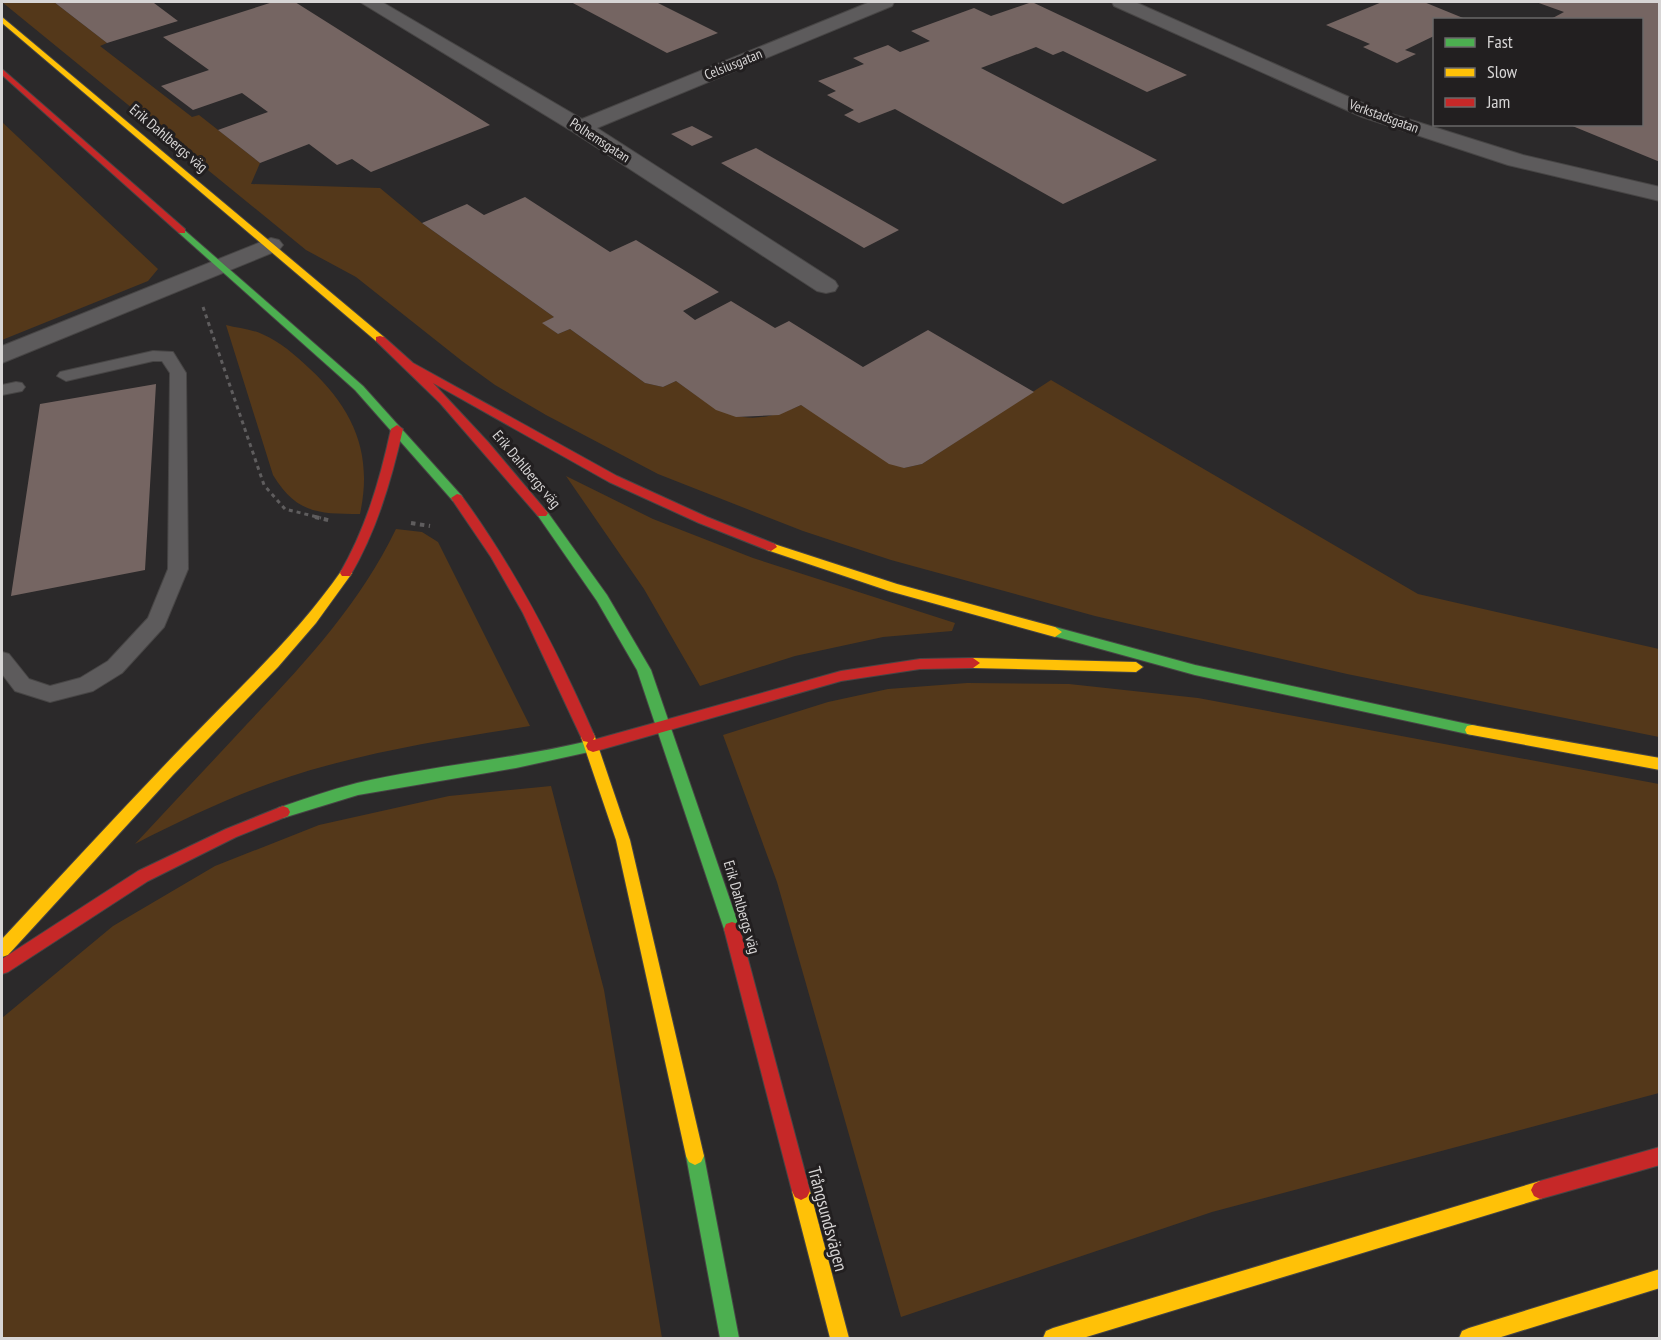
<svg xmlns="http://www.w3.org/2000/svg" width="1661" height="1340" font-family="'PT Sans Narrow',sans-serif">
<rect width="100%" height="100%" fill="#2b292a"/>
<path fill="#54381a" d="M 2,2 L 54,2 L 107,43 L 100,46 L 192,117 L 199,115 L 260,163 L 251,184 L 380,188 L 422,223 L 554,317 L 543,323 L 558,334 L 570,329 L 645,383 L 663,387 L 676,381 C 722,414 744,431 801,405 L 904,468 L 922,464 L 1051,380 L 1418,594 L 1659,649 L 1659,737 L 1347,674 L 1095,616 L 891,560 L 803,531 L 658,474 L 546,415 L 495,385 L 462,361 L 356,277 L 306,250 Z
M 2,122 L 158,269 L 148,281 L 2,340 Z
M 226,325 C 237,328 251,329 262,334 C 281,342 295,355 310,369 C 354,410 373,454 360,514 C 318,514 296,513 273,475 Z
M 566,476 L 653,519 L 753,558 L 955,623 L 952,631 L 883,637 L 795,656 L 700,686 L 644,589 Z
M 396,529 L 422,532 L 438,542 L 530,726 C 463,737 395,747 329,765 C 260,783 197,812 135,844 C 172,804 210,764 247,724 C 304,664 360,604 396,529 Z
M 967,683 L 1069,684 L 1198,698 L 1659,784 L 1659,1093 L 1212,1212 L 901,1317 L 777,882 L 723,735 L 828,702 L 888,689 Z
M 551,786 L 604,990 L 662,1338 L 2,1338 L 2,1018 L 113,926 L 215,866 L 319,825 L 449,796 Z"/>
<path fill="#756562" d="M 54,2 L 158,2 L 154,3 L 178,21 L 107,43 Z
M 273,2 L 295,2 L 490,125 L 371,172 L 352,159 L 337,165 L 309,144 L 260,163 L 218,130 L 268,112 L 242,93 L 193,110 L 161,86 L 209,70 L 163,37 Z
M 571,2 L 656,2 L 718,33 L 667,53 Z
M 1032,2 L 1187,75 L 1147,92 L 1063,51 L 1053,55 L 1036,47 L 981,68 L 1157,160 L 1063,204 L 895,109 L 859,123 L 844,115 L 854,110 L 827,95 L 836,91 L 818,81 L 864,64 L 853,58 L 888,45 L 900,52 L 930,41 L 911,31 L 974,8 L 991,16 Z
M 1382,2 L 1424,2 L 1468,20 L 1434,20 L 1434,36 L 1405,50 L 1416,54 L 1397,63 L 1363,47 L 1370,44 L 1326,25 Z
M 1536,2 L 1660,2 L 1660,162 L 1570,125 L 1642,124 L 1642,20 L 1549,20 L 1564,12 Z
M 692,126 L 713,137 L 692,146 L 671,134 Z
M 756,148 L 899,230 L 864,248 L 721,163 Z
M 525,197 L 610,252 L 636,240 L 719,292 L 683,311 L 695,320 L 731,301 L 775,328 L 789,321 L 863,367 L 928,330 L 1034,392 L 922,464 L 904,468 L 889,464 L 801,405 L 779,415 L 736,417 L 716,410 L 676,381 L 663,387 L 645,383 L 570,329 L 558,334 L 542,323 L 554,317 L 422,223 L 467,204 L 484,215 Z
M 156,384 L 145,570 L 11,596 L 40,404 Z"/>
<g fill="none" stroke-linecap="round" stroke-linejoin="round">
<g stroke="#474545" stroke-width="2">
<path id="lane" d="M 153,351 L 173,352 L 186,373 L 188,569 L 164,627 L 122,673 L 93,691 L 50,702 L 15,691 L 2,674 L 2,652 L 9,654 L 29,679 L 50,686 L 80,678 L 108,661 L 148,618 L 168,569 L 170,373 L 162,361 L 153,361 L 66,381 L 57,376 L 60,372 Z
M 16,382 L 22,383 L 25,387 L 22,391 L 2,395 L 2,385 Z"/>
</g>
<g stroke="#474545" stroke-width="2">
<path id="street" d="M 360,2 L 382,2 L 582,119 L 870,2 L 894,2 L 892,6 L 597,128 L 835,281 L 838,286 L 835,291 L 826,293 L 817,291 L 573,132 Z
M 1112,2 L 1135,2 L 1376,109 L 1523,155 L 1660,187 L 1660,201 L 1508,165 L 1362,117 L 1114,6 Z
M 271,238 L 279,240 L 283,245 L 279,250 L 2,363 L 2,346 Z"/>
</g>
<g stroke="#474545" stroke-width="2">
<path id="fast" d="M 182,228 L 363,386 L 461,495 L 463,498 L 461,501 L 453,501 L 355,390 L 179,233 L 179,229 Z
M 542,509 L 546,510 L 607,595 L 651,670 L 740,929 L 738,934 L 732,936 L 726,934 L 724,929 L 637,670 L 597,601 L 536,513 Z
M 1055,627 L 1195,665 L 1472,725 L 1477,726 L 1479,730 L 1477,734 L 1472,735 L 1195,675 L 1050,635 L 1048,632 Z
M 593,740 L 598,742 L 600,746 L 598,750 L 516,768 L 358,795 L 283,818 L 278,816 L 276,812 L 278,808 C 304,799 330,790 357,783 C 435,765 515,759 593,740 Z
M 695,1147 L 701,1150 L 704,1156 L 739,1338 L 720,1338 L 686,1156 L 689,1150 Z"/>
</g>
<g stroke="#474545" stroke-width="2">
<path id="slow" d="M 2,17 L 384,337 L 384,341 L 376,341 L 2,23 Z
M 771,543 L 897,584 L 1055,627 L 1062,632 L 1055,637 L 889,591 L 767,550 L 765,547 L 767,544 Z
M 346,569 L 352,573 L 350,576 L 316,623 L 278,667 L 173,775 L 8,955 L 2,957 L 2,939 C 62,875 121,810 183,746 C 238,689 296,636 342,570 Z
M 973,658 L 1136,662 L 1143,667 L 1136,672 L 973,668 L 966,663 Z
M 1472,725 L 1660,758 L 1660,770 L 1472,735 L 1467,734 L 1465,730 L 1467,726 Z
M 588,731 L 593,733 L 595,737 L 630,840 L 704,1156 L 701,1162 L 695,1165 L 689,1162 L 686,1156 L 616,840 L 581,737 L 583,733 Z
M 1540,1181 L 1546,1184 L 1549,1190 L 1546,1196 L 1540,1199 L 1083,1338 L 1043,1338 L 1046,1331 L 1053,1328 Z
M 801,1182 L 807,1185 L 810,1191 L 849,1338 L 830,1338 L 792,1191 L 795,1185 Z
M 1660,1269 L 1660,1288 L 1498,1338 L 1459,1338 L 1462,1331 L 1469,1328 Z"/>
</g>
<g stroke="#474545" stroke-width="2">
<path id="jam" d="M 2,69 L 185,229 L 185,233 L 179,233 L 2,75 Z
M 380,336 L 384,337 L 413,363 L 617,476 L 707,517 L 775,544 L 777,547 L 771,551 L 767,550 L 699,523 L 609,482 L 433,383 L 488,442 L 548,513 L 546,516 L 538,516 L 440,403 L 376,341 L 376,337 Z
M 397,425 L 403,429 C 391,481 377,530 350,576 L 342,576 L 340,573 C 366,528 380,480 391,429 Z
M 457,494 L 461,495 C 516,570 558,652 595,737 L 593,740 L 841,671 L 920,659 L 973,658 L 980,663 L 973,668 L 920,669 L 841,681 L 593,752 L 588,750 L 586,746 L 588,742 L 583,741 L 581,737 L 523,613 L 491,557 L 451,498 Z
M 283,806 L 288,808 L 290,812 L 288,816 L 236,837 L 148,881 L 8,972 L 2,974 L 2,959 L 138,871 L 226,829 Z
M 732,922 L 738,924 L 740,929 L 810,1191 L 807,1197 L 801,1200 L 795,1197 L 792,1191 L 724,929 L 726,924 Z
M 1660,1147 L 1660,1165 L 1540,1199 L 1534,1196 L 1531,1190 L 1534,1184 L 1540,1181 Z"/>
</g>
<path stroke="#5f5d5e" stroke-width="3" stroke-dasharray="4 4" stroke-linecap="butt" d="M 203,307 L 264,485 L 285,509 L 321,518"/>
<path stroke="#5f5d5e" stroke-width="4" stroke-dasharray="4.5 4.5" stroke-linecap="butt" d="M 315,517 L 332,521
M 411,523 L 430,526"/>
<use href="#lane" fill="#5d5b5c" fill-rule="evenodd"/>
<use href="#street" fill="#5d5b5c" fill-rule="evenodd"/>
<use href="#fast" fill="#4caf50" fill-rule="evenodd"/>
<use href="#slow" fill="#ffc107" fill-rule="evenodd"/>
<use href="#jam" fill="#c62828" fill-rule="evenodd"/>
</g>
<g text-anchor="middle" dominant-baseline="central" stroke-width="6" stroke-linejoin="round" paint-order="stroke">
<g font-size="14" fill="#d7d5d5" stroke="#221f20">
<text transform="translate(733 64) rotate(-22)">Celsiusgatan</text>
<text transform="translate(1384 116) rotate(20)">Verkstadsgatan</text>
<text transform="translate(600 140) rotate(33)">Polhemsgatan</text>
</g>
<g font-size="15" fill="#d7d5d5" stroke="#221f20">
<text transform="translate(169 138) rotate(40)">Erik Dahlbergs väg</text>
<text transform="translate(527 469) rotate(50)">Erik Dahlbergs väg</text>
<text transform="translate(742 907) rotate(74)">Erik Dahlbergs väg</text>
</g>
<g font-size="18" fill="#d7d5d5" stroke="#221f20">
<text transform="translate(828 1219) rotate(75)">Trångsundsvägen</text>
</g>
</g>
<rect width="1661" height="1340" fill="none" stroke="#d7d5d5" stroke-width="6"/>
<rect x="1433" y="18" width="210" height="108" fill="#221f20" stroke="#6a6868" stroke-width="1.5"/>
<rect x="1445" y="38" width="30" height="9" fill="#4caf50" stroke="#6a6868" stroke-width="1.5"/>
<text x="1487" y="48" font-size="18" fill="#d7d5d5">Fast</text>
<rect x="1445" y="68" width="30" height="9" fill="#ffc107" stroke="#6a6868" stroke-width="1.5"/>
<text x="1487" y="78" font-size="18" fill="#d7d5d5">Slow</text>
<rect x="1445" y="98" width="30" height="9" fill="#c62828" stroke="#6a6868" stroke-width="1.5"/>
<text x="1487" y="108" font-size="18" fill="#d7d5d5">Jam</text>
</svg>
